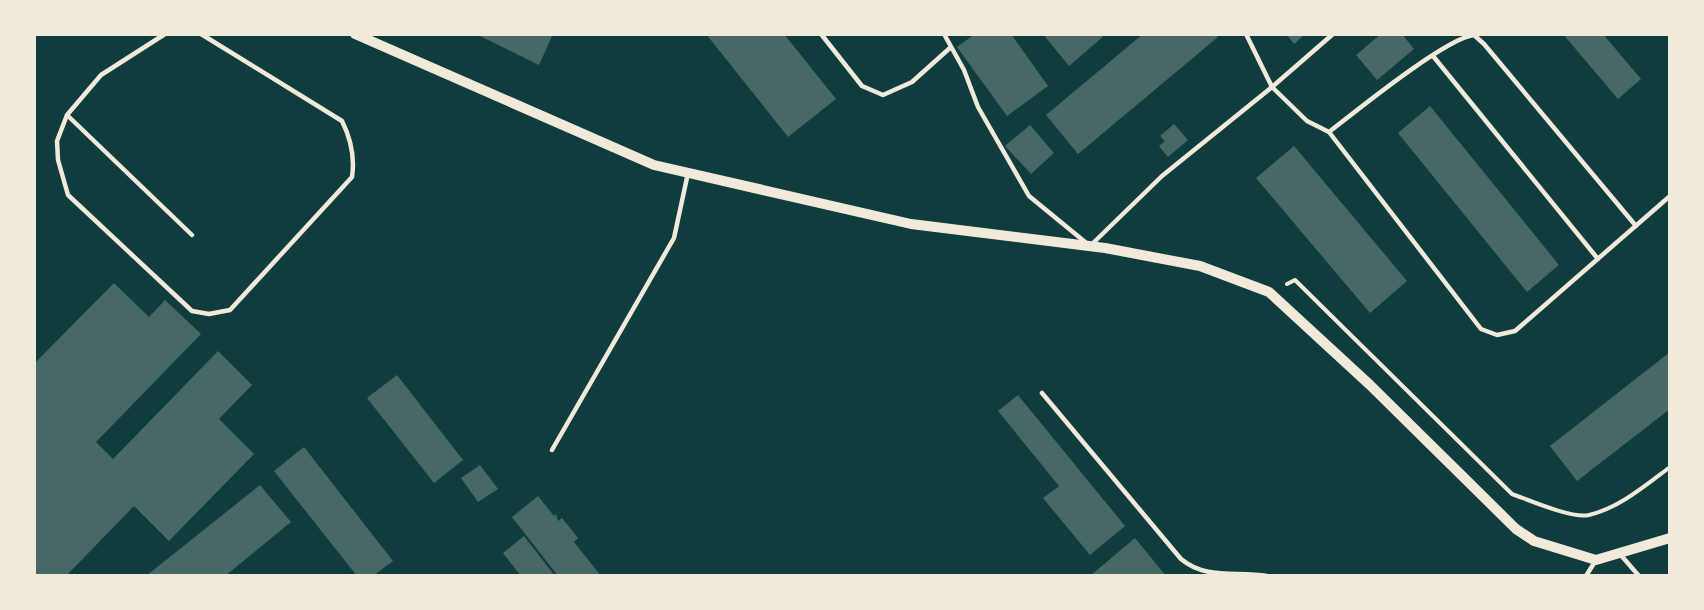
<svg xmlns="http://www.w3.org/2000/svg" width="1704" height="610" font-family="Signika,sans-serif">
<rect width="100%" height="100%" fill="#0f3d3e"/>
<path fill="#486865" d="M 476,34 L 553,34 L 539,65 Z
M 706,34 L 784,34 L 836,99 L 788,137 Z
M 975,34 L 1011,34 L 1048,86 L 1007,116 L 957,47 Z
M 1043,34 L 1106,34 L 1069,66 Z
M 1143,34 L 1215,34 L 1218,37 L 1078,154 L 1046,115 Z
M 1286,34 L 1305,34 L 1294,44 Z
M 1381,34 L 1402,34 L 1414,49 L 1377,80 L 1356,55 Z
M 1563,34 L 1603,34 L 1641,79 L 1618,99 Z
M 1430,106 L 1559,265 L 1527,292 L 1398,133 Z
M 1174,124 L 1188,140 L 1168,157 L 1159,146 L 1165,141 L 1160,136 Z
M 1030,125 L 1054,153 L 1031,174 L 1005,146 Z
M 1294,146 L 1407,281 L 1370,313 L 1256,178 Z
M 114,283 L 149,317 L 165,300 L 201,334 L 96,442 L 113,459 L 218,351 L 252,385 L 219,419 L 254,454 L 169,541 L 134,506 L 66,576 L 34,576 L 34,364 Z
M 1670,352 L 1670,409 L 1577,481 L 1550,446 Z
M 397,375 L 463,460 L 434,483 L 367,398 Z
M 1018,395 L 1125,526 L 1090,555 L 1043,498 L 1059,486 L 998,411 Z
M 304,447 L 393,561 L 373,576 L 357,576 L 274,471 Z
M 480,465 L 498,489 L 478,502 L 461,478 Z
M 260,485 L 291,522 L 225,576 L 146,576 Z
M 538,496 L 554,516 L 556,514 L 558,521 L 562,518 L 578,538 L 574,542 L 601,576 L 558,576 L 512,517 Z
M 524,536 L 555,576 L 521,576 L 503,553 Z
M 1135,538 L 1166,576 L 1090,576 Z"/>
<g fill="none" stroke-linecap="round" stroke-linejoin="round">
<path stroke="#f1e9da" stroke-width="4" d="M 1287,284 L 1295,280 L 1512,494 C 1529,500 1572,519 1589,515 C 1619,508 1646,485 1670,467"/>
<path stroke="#f1e9da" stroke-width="4.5" d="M 165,34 L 101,75 L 67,115 L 57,141 L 58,160 L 68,195 L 192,311 L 209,314 L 230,310 L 352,177 C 355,157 351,139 342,121 L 201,34
M 821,34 L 862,86 L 883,95 L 912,82 L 951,47
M 944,34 L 964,70 L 978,107 L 1029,196 L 1090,246 L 1162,176 L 1272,87 L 1307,121 L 1329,132 L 1481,329 L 1497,335 L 1515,331 L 1670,196
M 1246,34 L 1272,87 L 1333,34
M 1433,56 L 1598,259
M 67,115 L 192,235
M 1329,132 C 1356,111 1446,38 1474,35 L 1484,44 L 1636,226
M 1042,393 L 1181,559 C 1206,580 1236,571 1267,576
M 552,450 L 674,238 L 688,173
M 1619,553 L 1639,576
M 1586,576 L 1596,560"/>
<path stroke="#f1e9da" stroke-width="10" d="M 355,34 L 654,165 L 911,224 L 1105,248 L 1200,266 L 1269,292 L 1370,385 L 1516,529 L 1534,541 L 1596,560 L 1670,538"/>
</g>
<rect width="1704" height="610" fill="none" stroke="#f1e9da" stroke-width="72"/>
</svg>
